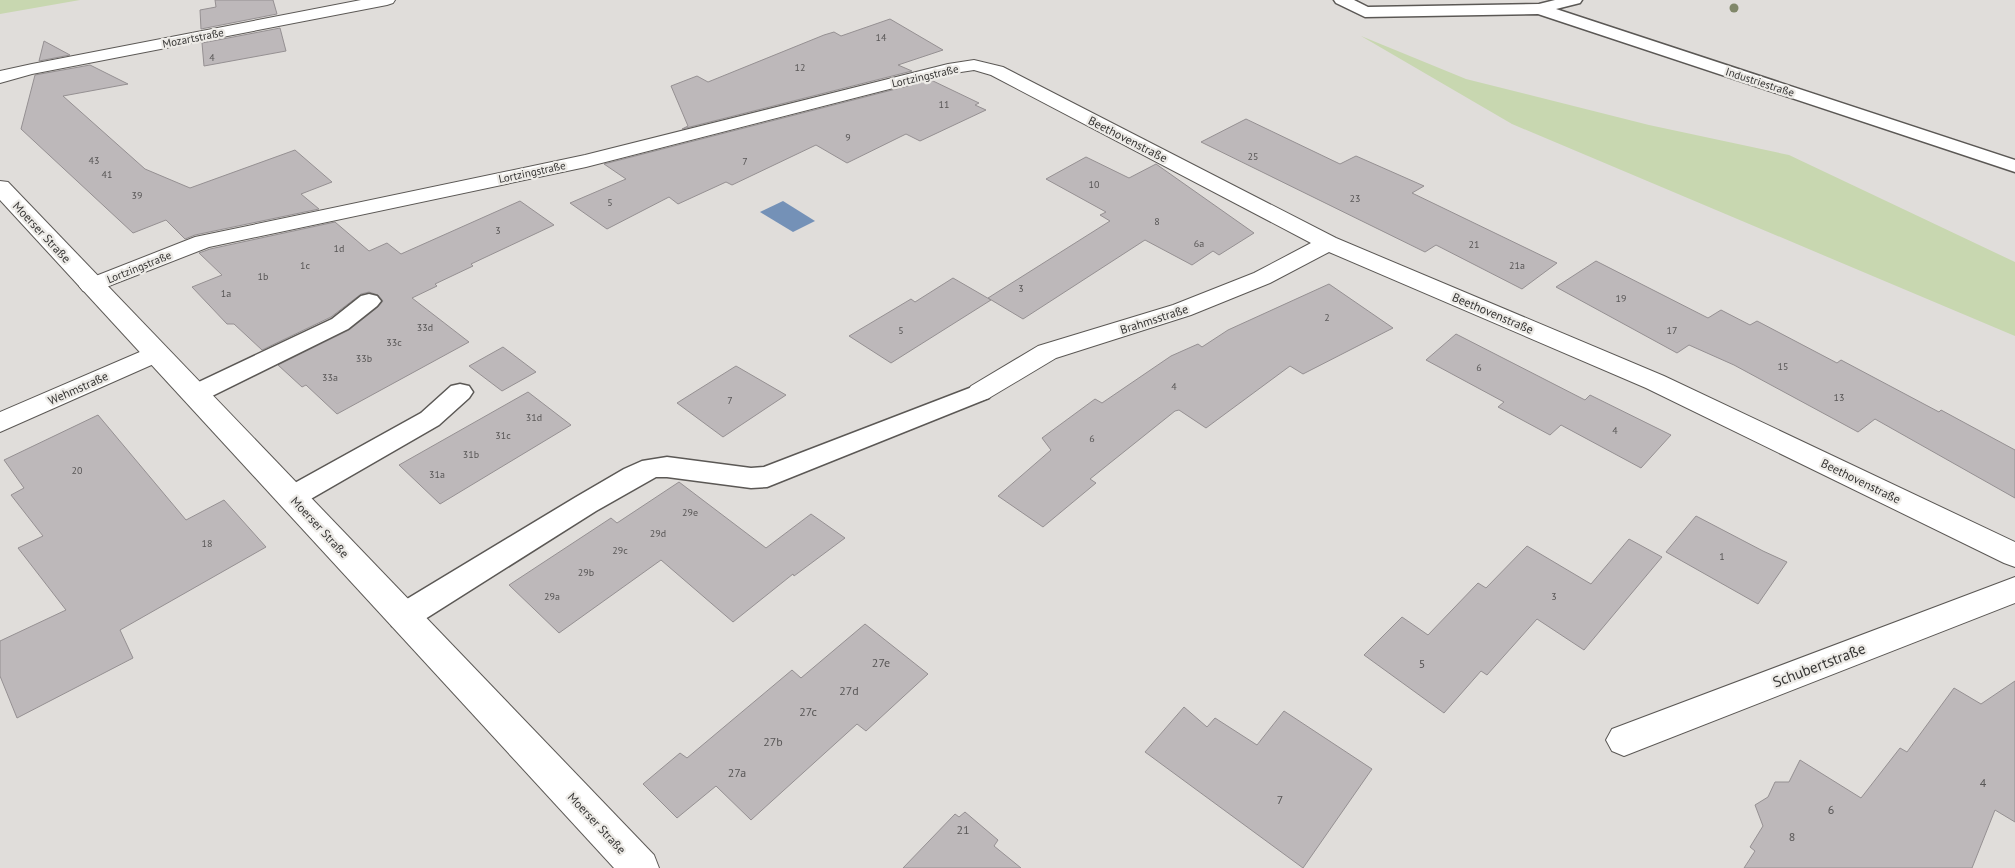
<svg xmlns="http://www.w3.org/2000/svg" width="2015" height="868" font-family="'PT Sans',sans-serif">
<rect width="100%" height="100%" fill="#e0ddda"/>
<path fill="#c8d7b0" d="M 0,0 L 80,0 L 0,14 Z
M 1361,36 L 1466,79 L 1649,125 L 1789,155 L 2015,262 L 2015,336 L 1512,124 Z"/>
<path fill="#7491b7" d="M 783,201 L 815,221 L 793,232 L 760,212 Z"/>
<path fill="#bdb8ba" stroke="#959092" d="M 215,0 L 273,0 L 277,14 L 201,29 L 200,10 L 216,7 Z
M 890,19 L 943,50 L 898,65 L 912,71 L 682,129 L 688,126 L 671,86 L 697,76 L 708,82 L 824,35 L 834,32 L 841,36 Z
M 280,28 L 286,51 L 204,66 L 202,43 Z
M 44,41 L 70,55 L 39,61 Z
M 90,65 L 128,84 L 63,96 L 145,169 L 190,188 L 295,150 L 332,182 L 301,194 L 319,209 L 195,235 L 185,239 L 166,220 L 133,233 L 21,129 L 35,75 Z
M 931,80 L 979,103 L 975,105 L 986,110 L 920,141 L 906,134 L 847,163 L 816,145 L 732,185 L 726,182 L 678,204 L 669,197 L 607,229 L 570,203 L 626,179 L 604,164 Z
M 1246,119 L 1340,164 L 1356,156 L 1424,186 L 1412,193 L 1557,263 L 1522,289 L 1436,245 L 1425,252 L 1201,142 Z
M 1086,157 L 1129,178 L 1156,164 L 1254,233 L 1219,255 L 1213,251 L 1192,265 L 1145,240 L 1023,319 L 988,298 L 1110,221 L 1100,215 L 1106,212 L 1046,179 Z
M 520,201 L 554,225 L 471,264 L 473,266 L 435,284 L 437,286 L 412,298 L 469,342 L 337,414 L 306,385 L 302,387 L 278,365 L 349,330 L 378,307 L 383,301 L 378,295 L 369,292 L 361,294 L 331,317 L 262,350 L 234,324 L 227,324 L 192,287 L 222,275 L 199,253 L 210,249 L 335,222 L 369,251 L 387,243 L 401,254 Z
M 1596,261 L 1708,318 L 1721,310 L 1750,325 L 1757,321 L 1837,363 L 1841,360 L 1939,412 L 1941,410 L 2015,450 L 2015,498 L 1875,419 L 1858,432 L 1734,365 L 1689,345 L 1677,353 L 1556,287 Z
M 953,278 L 991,300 L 891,363 L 849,336 L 911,299 L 915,302 Z
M 1329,284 L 1393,328 L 1303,374 L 1290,366 L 1206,428 L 1179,410 L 1175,411 L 1090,479 L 1096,483 L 1043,527 L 998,496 L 1051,450 L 1042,438 L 1095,399 L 1102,403 L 1171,356 L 1198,344 L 1202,347 L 1228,330 Z
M 1456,334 L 1585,400 L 1590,395 L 1671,435 L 1641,468 L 1561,425 L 1550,435 L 1498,407 L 1504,402 L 1426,360 Z
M 503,347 L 536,372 L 502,391 L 469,366 Z
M 736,366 L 786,395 L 723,437 L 677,403 Z
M 528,392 L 571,425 L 440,504 L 399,465 Z
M 98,415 L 186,520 L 224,500 L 266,547 L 120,630 L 133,658 L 17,718 L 0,676 L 0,641 L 66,610 L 18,548 L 43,536 L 11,495 L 24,488 L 4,460 Z
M 679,482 L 766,548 L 811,514 L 845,538 L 794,576 L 793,574 L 733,622 L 661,560 L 559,633 L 509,585 L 611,518 L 617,523 Z
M 1696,516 L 1763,551 L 1787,562 L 1758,604 L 1666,552 Z
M 1629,539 L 1662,557 L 1584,650 L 1537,619 L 1487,675 L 1481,671 L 1444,713 L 1364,655 L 1402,617 L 1428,635 L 1478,583 L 1486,588 L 1527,546 L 1591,584 Z
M 865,624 L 928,674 L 866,731 L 857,724 L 751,820 L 716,786 L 677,818 L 643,784 L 680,753 L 687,758 L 792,670 L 801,678 Z
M 2015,681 L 2015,822 L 1995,810 L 1972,868 L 1744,868 L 1755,851 L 1750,847 L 1763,826 L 1755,805 L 1768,797 L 1775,782 L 1789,782 L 1800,760 L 1861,798 L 1900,748 L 1907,752 L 1954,688 L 1981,704 Z
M 1184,707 L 1207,727 L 1215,718 L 1257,745 L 1284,711 L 1372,769 L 1303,868 L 1145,752 Z
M 965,812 L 998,840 L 994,846 L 1021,868 L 903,868 L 955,814 L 959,817 Z"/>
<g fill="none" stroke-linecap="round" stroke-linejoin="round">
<g stroke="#5b5855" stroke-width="3">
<path id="lane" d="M 1334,0 L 1354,0 L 1368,7 L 1539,4 L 1555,0 L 1582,0 L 1580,3 L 1556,9 L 2015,160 L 2015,172 L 1538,14 L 1365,17 L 1336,3 Z
M 369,294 L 377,296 L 381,301 L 377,306 L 348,329 L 204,400 L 195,402 L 186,400 L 182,394 L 186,388 L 332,319 L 361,296 Z
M 460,384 L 469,386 L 473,392 L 469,398 L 439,425 L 302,504 L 292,507 L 282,504 L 278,497 L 282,490 L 421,413 L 451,386 Z
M 980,384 L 989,386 L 993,392 L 989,398 L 767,487 L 751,488 L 667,477 L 656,477 L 596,511 L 414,626 L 403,629 L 392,626 L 388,617 L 392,608 L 576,497 L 624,469 L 642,461 L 667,457 L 751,468 L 764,467 Z"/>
</g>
<g stroke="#5b5855" stroke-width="2">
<path id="street" d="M 361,0 L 395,0 L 393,3 L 387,5 L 32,74 L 0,83 L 0,71 L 32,64 Z
M 974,60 L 1003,67 L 1336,238 L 1664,376 L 2015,542 L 2015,567 L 2004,563 L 1646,388 L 1329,252 L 1270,283 L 1191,315 L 1056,358 L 989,398 L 980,401 L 971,398 L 967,392 L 971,386 L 1038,346 L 1173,305 L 1254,273 L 1311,243 L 991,75 L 974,70 L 948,74 L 586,167 L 209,247 L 91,293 L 83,291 L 79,286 L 83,281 L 195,237 L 585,155 L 948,64 Z
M 156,345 L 165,347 L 169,353 L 165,359 L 0,432 L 0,412 Z
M 2015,577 L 2015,603 L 1624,756 L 1612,751 L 1606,740 L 1612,729 Z"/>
</g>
<g stroke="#5b5855" stroke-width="2">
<path id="secondary" d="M 0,181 L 8,182 L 654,855 L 659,868 L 614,868 L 0,200 Z"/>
</g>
<use href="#lane" fill="#fff" fill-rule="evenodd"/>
<use href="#street" fill="#fff" fill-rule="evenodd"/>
<use href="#secondary" fill="#fff" fill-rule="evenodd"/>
</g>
<circle fill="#808769" cx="1734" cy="8" r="4.5"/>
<g text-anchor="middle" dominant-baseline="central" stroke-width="4.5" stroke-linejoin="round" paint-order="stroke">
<g font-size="10" fill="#585656">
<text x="881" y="37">14</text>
<text x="212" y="57">4</text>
<text x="800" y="67">12</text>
<text x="944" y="104">11</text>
<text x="848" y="137">9</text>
<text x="1253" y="156">25</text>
<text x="94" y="160">43</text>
<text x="745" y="161">7</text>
<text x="107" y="174">41</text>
<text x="1094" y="184">10</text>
<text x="137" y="195">39</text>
<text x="1355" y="198">23</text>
<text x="610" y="202">5</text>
<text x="1157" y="221">8</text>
<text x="498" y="230">3</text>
<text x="1199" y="243">6a</text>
<text x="1474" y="244">21</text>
<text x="339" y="248">1d</text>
<text x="305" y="265">1c</text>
<text x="1517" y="265">21a</text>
<text x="263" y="276">1b</text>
<text x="1021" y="288">3</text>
<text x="226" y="293">1a</text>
<text x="1621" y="298">19</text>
<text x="1327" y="317">2</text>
<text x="425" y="327">33d</text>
<text x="901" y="330">5</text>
<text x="1672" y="330">17</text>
<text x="394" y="342">33c</text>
<text x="364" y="358">33b</text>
<text x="1783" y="366">15</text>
<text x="1479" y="367">6</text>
<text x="330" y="377">33a</text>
<text x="1174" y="386">4</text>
<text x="1839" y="397">13</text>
<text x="730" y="400">7</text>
<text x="534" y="417">31d</text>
<text x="1615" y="430">4</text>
<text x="503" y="435">31c</text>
<text x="1092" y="438">6</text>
<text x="471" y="454">31b</text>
<text x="77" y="470">20</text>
<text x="437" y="474">31a</text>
<text x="690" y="512">29e</text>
<text x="658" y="533">29d</text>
<text x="207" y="543">18</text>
<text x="620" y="550">29c</text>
<text x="1722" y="556">1</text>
<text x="586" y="572">29b</text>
<text x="552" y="596">29a</text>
<text x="1554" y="596">3</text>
</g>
<g font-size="11" fill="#363534" stroke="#edebe7">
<text transform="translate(193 38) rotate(-11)">Mozartstraße</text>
<text transform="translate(925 76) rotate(-13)">Lortzingstraße</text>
<text transform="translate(1760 82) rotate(18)">Industriestraße</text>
<text transform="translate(532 172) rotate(-12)">Lortzingstraße</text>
<text transform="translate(139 267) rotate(-22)">Lortzingstraße</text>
</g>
<g font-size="12" fill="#363534" stroke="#edebe7">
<text transform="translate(1128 139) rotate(27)">Beethovenstraße</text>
<text transform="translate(42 232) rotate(47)">Moerser Straße</text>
<text transform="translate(1493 313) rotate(23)">Beethovenstraße</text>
<text transform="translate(1154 319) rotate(-18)">Brahmsstraße</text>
<text transform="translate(78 388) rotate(-24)">Wehmstraße</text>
<text transform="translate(1861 481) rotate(26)">Beethovenstraße</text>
<text transform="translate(320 527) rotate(47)">Moerser Straße</text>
<text transform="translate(597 823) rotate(47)">Moerser Straße</text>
</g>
<g font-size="12" fill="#585656">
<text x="881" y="662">27e</text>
<text x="1422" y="663">5</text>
<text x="849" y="690">27d</text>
<text x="808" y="711">27c</text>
<text x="773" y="741">27b</text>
<text x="737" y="772">27a</text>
<text x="1983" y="782">4</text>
<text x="1280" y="799">7</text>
<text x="1831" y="809">6</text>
<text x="963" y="829">21</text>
<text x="1792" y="836">8</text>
</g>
<g font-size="15" fill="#363534" stroke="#edebe7">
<text transform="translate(1819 665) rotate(-21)">Schubertstraße</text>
</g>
</g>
</svg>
